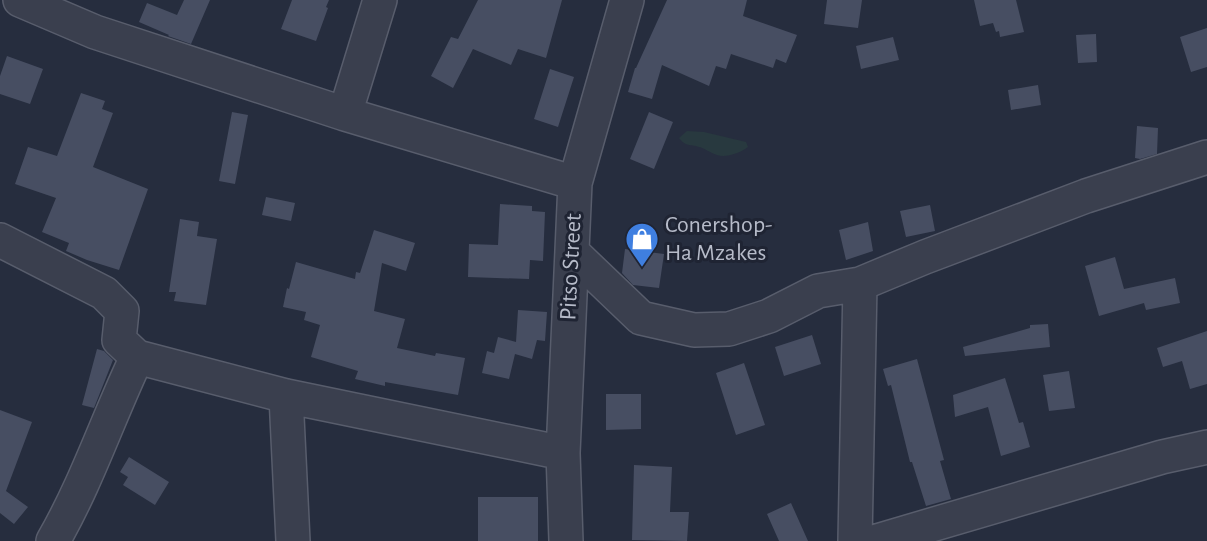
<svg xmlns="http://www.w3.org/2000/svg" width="1207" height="541" font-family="'Alegreya Sans',sans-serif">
<rect width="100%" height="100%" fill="#262d3e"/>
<path fill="#28393f" d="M 687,131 L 704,132 L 746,142 L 748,147 C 740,153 726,158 717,155 C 710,153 705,148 699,147 C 690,144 686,147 679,138 Z"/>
<path fill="#474e62" d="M 184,0 L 210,0 L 191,44 L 168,36 L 169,35 L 139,22 L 147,3 L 177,15 Z
M 292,0 L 329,0 L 326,7 L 328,8 L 316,41 L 281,29 Z
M 478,0 L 562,0 L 546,58 L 518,49 L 511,65 L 473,49 L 453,88 L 431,76 L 451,37 L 458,39 Z
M 667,0 L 747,0 L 743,16 L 797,35 L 786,63 L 776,59 L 773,68 L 731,54 L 726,69 L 716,66 L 709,86 L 662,65 L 652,99 L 628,92 L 635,68 L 636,68 Z
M 827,0 L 862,0 L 858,28 L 824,24 Z
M 974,0 L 1016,0 L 1024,32 L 1000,37 L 999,31 L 996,32 L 993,23 L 980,26 Z
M 1207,28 L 1207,67 L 1191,72 L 1180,37 Z
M 1096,34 L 1097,62 L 1078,63 L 1076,35 Z
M 893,37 L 899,60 L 861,69 L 856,46 Z
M 7,56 L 43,69 L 30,104 L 0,94 L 0,76 Z
M 550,69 L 574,77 L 558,127 L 534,119 Z
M 1038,85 L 1041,105 L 1011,110 L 1008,90 Z
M 81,93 L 105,101 L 102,109 L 113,113 L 93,167 L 148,189 L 119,270 L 87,260 L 66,251 L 69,243 L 42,232 L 56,198 L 15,184 L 28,147 L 57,156 Z
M 232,112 L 248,115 L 235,184 L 219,181 Z
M 649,112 L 673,122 L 654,169 L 630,159 Z
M 1137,126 L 1158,128 L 1157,154 L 1140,159 L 1135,158 Z
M 266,197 L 295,203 L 291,221 L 262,215 Z
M 500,204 L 532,206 L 532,211 L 545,212 L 543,261 L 530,260 L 529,279 L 468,277 L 469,244 L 498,245 Z
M 930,205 L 935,231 L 906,237 L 900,211 Z
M 180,219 L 199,222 L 197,236 L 217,239 L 206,305 L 174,301 L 176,292 L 169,292 Z
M 868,222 L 873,251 L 846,260 L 839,230 Z
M 374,230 L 415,243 L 406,271 L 382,263 L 374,311 L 405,319 L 397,348 L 435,356 L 436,353 L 465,358 L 458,395 L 385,382 L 385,386 L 355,379 L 358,371 L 311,357 L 320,325 L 304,320 L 306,312 L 283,307 L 287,288 L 289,289 L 296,262 L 355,279 L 356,272 L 360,273 Z
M 625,249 L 664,254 L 659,288 L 633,285 L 622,273 Z
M 1115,257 L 1124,289 L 1175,278 L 1180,303 L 1146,310 L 1144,303 L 1099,316 L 1085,266 Z
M 518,310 L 547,312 L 545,341 L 537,340 L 532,359 L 515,354 L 509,379 L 482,373 L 487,351 L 494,353 L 498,337 L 516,342 Z
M 1048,324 L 1050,347 L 965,356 L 963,347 L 1030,328 L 1030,325 Z
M 1207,331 L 1207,384 L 1190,389 L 1182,361 L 1163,367 L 1157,348 Z
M 812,335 L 821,364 L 784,376 L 775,347 Z
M 97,349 L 104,351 L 113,360 L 94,408 L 82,405 Z
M 917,359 L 944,460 L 940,461 L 951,499 L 926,506 L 912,462 L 910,462 L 891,385 L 888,386 L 883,369 Z
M 744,363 L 765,425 L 736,435 L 716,373 Z
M 1069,371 L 1075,408 L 1049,411 L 1043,375 Z
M 1005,378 L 1019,423 L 1023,422 L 1030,447 L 1001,456 L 988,407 L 955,417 L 953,395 Z
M 606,394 L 641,394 L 641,429 L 606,430 Z
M 0,410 L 32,422 L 6,491 L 28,507 L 14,524 L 0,513 Z
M 129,457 L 169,482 L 155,505 L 123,485 L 128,477 L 120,472 Z
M 634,465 L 672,467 L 670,512 L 689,512 L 687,541 L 632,540 Z
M 478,497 L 538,497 L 538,541 L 478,541 Z
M 791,503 L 808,541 L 779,541 L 767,514 Z"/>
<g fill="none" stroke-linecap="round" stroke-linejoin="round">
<g stroke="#585d6c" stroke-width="36">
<path id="minor" d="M 20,0 L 95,32 L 345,114 L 575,183
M 345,114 L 380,0
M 0,240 L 104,293 L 122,311 L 119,340 L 137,357
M 572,252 L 641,318 L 694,330 L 729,329 L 769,316 L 818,291 L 860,284 L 925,257 L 1086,196 L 1207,157
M 286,396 L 293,541
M 53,541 C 87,482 108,418 137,357 L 286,396 L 563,453
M 566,541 L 563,453 L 575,183 L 627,0
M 855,541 L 860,284
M 877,541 L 1162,457 L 1207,447"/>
</g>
<use href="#minor" stroke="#3a3f4e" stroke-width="33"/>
</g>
<defs>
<g id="shop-pin" transform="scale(1.725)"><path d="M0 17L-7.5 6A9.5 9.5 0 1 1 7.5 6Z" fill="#3f7fe0" stroke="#1f2433"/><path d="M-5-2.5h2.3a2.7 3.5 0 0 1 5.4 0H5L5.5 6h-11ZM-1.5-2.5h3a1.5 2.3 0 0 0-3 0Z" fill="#fff"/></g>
</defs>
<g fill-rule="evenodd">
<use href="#shop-pin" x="642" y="239"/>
</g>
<g text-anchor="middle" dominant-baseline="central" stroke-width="6" stroke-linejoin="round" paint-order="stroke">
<g font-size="24" fill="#b6bbc9" stroke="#1f2433" text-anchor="start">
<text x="665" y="225">Conershop-<tspan x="665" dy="28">Ha Mzakes</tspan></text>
</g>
<g font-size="24" fill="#b6bbc9" stroke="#1f2433">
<text transform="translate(571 267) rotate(-87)">Pitso Street</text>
</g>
</g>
</svg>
